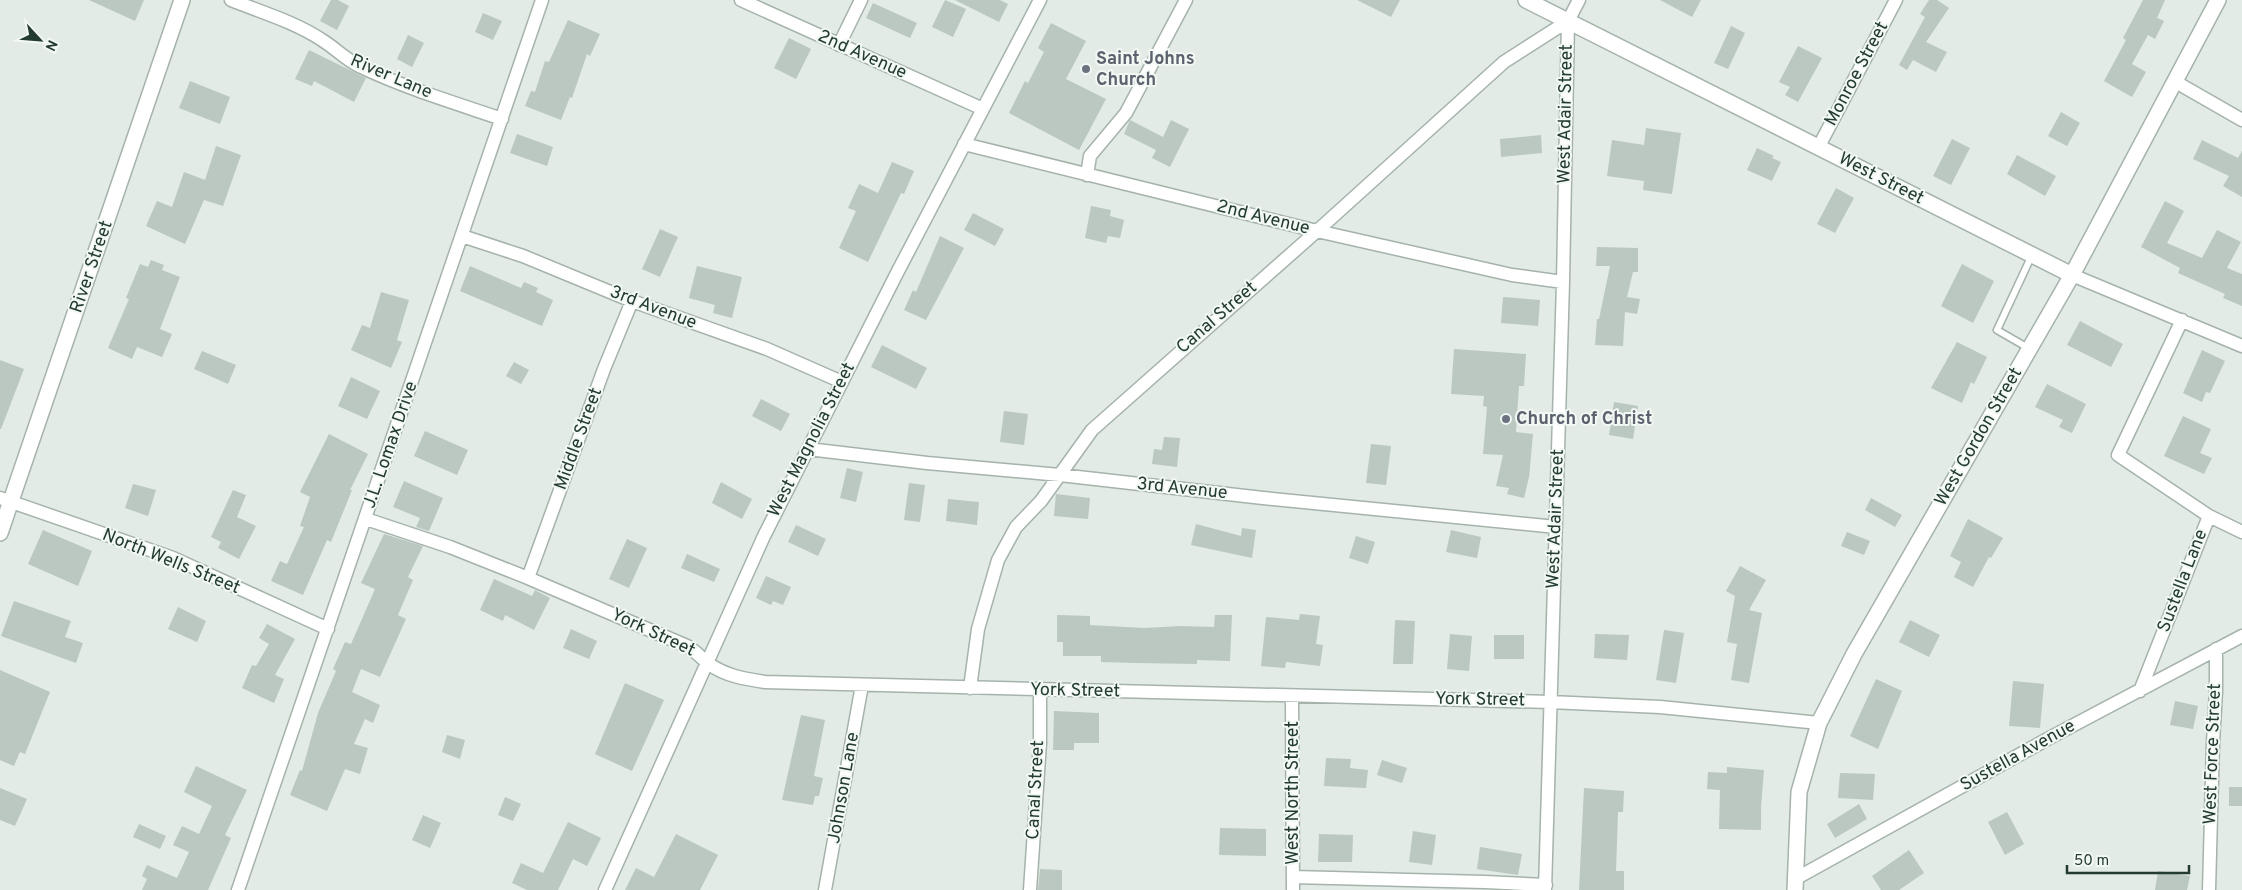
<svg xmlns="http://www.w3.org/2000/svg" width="2242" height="890" font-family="Overpass,sans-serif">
<rect width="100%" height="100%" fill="#e2ebe5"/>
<path fill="#bac8c1" d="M 89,0 L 144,0 L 135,21 Z
M 331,0 L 338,0 L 349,6 L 337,30 L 320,21 Z
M 945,0 L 966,9 L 953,37 L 932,27 Z
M 955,0 L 1000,0 L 1008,4 L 999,22 Z
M 1357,0 L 1400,0 L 1391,17 Z
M 1660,0 L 1701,0 L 1692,17 Z
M 1929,0 L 1937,0 L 1949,8 L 1926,42 L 1947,52 L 1936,72 L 1913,60 L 1907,70 L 1899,65 L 1925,17 L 1920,14 Z
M 2143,0 L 2165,0 L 2157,18 L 2164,21 L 2155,39 L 2148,35 L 2132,64 L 2146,72 L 2132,97 L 2104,81 L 2126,40 L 2123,38 Z
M 873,3 L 917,23 L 910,38 L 866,18 Z
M 483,13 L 502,21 L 493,40 L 475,32 Z
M 568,20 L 600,34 L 590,56 L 587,54 L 572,98 L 570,97 L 561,120 L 525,106 L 531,91 L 535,92 L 545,61 L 549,62 Z
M 1051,23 L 1086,41 L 1066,79 L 1106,99 L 1079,150 L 1009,113 L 1025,81 L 1028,83 L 1044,52 L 1038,48 Z
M 1731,26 L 1745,33 L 1728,69 L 1714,63 Z
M 408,35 L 424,43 L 412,67 L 397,59 Z
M 789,38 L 811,49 L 796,79 L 774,68 Z
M 1798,46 L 1822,58 L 1798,102 L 1785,95 L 1790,87 L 1779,82 Z
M 309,50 L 366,78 L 354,102 L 314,81 L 312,86 L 295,79 Z
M 190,81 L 230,97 L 220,124 L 179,108 Z
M 2061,112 L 2080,123 L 2067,146 L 2048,136 Z
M 1130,120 L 1163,137 L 1171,120 L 1189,129 L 1170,167 L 1152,158 L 1156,150 L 1124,134 Z
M 1646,128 L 1681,133 L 1672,194 L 1643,190 L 1644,181 L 1607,176 L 1612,140 L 1644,145 Z
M 517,134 L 553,147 L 547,166 L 510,153 Z
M 1541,135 L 1542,153 L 1501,157 L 1500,139 Z
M 1952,139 L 1970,148 L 1951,185 L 1933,176 Z
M 2202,140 L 2238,158 L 2242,151 L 2242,197 L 2223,186 L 2229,176 L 2193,159 Z
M 216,146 L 241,155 L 223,206 L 204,200 L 185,244 L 146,226 L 157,201 L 172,207 L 184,172 L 205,180 Z
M 1757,148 L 1774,156 L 1772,158 L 1781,162 L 1772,181 L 1747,170 Z
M 2017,155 L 2056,176 L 2045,196 L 2007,174 Z
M 892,162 L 914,171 L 904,194 L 901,193 L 868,262 L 839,248 L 856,211 L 848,208 L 859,184 L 878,193 Z
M 1836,188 L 1854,198 L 1835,233 L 1817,224 Z
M 2165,201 L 2184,211 L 2167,243 L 2202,258 L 2217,230 L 2241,242 L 2227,268 L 2242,274 L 2242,306 L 2223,298 L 2225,294 L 2178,273 L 2180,268 L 2141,247 Z
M 1091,206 L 1111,210 L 1110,216 L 1124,220 L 1120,238 L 1108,236 L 1106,243 L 1085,238 Z
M 973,213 L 1004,229 L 995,246 L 964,230 Z
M 660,229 L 678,237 L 660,277 L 642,269 Z
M 940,236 L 964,248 L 926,320 L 904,310 L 913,290 L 916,292 Z
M 1597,247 L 1638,248 L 1638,272 L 1633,272 L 1627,297 L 1640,299 L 1637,314 L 1625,312 L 1623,346 L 1595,345 L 1597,319 L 1599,319 L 1610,266 L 1596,266 Z
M 151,260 L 164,265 L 162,270 L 180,277 L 160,329 L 172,334 L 162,357 L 137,347 L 132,359 L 108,348 L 129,299 L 126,298 L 140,264 L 148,267 Z
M 1962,264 L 1994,281 L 1973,323 L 1941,306 Z
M 470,266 L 521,288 L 524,282 L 538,288 L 536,292 L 553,300 L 542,326 L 460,291 Z
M 697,266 L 742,277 L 732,318 L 713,313 L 715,305 L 689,298 Z
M 381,292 L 409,300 L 397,340 L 402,342 L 391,368 L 351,350 L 362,325 L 370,328 Z
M 1503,297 L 1540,300 L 1538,326 L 1501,323 Z
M 2080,321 L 2123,344 L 2111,367 L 2067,345 Z
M 1957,342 L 1987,357 L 1974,384 L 1971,382 L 1962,403 L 1931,388 Z
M 882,345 L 927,368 L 916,389 L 871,367 Z
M 1454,349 L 1526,354 L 1524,386 L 1519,386 L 1516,432 L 1533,434 L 1529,477 L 1524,498 L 1507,494 L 1509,488 L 1496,486 L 1503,455 L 1483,454 L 1487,407 L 1483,406 L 1484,396 L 1451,394 Z
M 2202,350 L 2225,361 L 2210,393 L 2206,392 L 2202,402 L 2183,393 Z
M 202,351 L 236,365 L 228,384 L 194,369 Z
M 0,360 L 24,369 L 1,429 L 0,429 Z
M 514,362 L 529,370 L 521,384 L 506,376 Z
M 351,377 L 380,391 L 367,419 L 338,406 Z
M 2047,384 L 2086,404 L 2072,433 L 2059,427 L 2063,420 L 2035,407 Z
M 761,399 L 790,414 L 781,431 L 752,416 Z
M 1614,402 L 1638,406 L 1633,439 L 1609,435 Z
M 1004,411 L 1028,414 L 1024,445 L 1000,442 Z
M 2183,416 L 2211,429 L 2200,453 L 2212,458 L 2204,474 L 2164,456 Z
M 425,431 L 468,450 L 457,475 L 414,456 Z
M 329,434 L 368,454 L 350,490 L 352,490 L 331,542 L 327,540 L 303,595 L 271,581 L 280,561 L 287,564 L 304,527 L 300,526 L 310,497 L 300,492 Z
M 1164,437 L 1180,438 L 1177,467 L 1152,464 L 1154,449 L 1162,450 Z
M 1371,444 L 1391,446 L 1386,485 L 1366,483 Z
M 847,468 L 863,472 L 856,502 L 840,498 Z
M 404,481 L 443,498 L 429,531 L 416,527 L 420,518 L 393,507 Z
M 721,482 L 752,499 L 742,519 L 712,503 Z
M 909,483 L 925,485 L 920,522 L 904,520 Z
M 133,484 L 156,490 L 148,516 L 125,508 Z
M 233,490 L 246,495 L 237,517 L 256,526 L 239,559 L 218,548 L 221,542 L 211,537 Z
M 1056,494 L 1090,498 L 1088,519 L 1054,516 Z
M 1871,498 L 1902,515 L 1895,527 L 1865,510 Z
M 948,499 L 979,502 L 977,525 L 946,521 Z
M 1968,519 L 2003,538 L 1991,558 L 1989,557 L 1973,587 L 1954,577 L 1961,562 L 1950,556 Z
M 1196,524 L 1241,536 L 1242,528 L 1256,530 L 1252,558 L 1191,545 Z
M 796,525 L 826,539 L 818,556 L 788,542 Z
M 43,530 L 92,551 L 78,586 L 28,564 Z
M 1451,530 L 1481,537 L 1477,558 L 1446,552 Z
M 1847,532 L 1870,541 L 1864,555 L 1841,546 Z
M 384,534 L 423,546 L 408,577 L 413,580 L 398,615 L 406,619 L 380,677 L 361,669 L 352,692 L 380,705 L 373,723 L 365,719 L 354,744 L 368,748 L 360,774 L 345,769 L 327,811 L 290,795 L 300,770 L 302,771 L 318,713 L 336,671 L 333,669 L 345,642 L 351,644 L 375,589 L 361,583 Z
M 1356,536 L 1375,542 L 1368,564 L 1349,558 Z
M 627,539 L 647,548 L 629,588 L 609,579 Z
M 687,554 L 720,569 L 714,582 L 681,568 Z
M 1740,566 L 1766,580 L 1749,610 L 1762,613 L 1749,683 L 1731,680 L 1737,644 L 1727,642 L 1735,596 L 1726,591 Z
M 766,576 L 791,587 L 783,605 L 773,601 L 771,605 L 756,598 Z
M 494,579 L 532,596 L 535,590 L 550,598 L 534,630 L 505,615 L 503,621 L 480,610 Z
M 14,601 L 71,621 L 65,637 L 83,643 L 76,663 L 1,636 Z
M 178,607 L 206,621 L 197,642 L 168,629 Z
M 1300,614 L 1320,616 L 1316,644 L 1323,645 L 1320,666 L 1286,662 L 1285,668 L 1261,666 L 1266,617 L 1299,620 Z
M 1057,615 L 1090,616 L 1090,625 L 1144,628 L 1181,626 L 1214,627 L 1215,615 L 1232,615 L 1230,661 L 1197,660 L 1197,664 L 1135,663 L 1101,662 L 1101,656 L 1063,656 L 1063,642 L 1057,642 Z
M 1395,620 L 1415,621 L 1413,664 L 1393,664 Z
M 1910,620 L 1940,635 L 1929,657 L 1899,642 Z
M 267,624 L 295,639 L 275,675 L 284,679 L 274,703 L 242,688 L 252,665 L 256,666 L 269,644 L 259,638 Z
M 571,629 L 597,641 L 589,659 L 563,648 Z
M 1664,630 L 1684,633 L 1676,683 L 1656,680 Z
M 1450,634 L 1472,636 L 1469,671 L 1447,669 Z
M 1595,634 L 1629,635 L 1627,660 L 1594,658 Z
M 1494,635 L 1524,635 L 1524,659 L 1494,659 Z
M 0,670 L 50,692 L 25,754 L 20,752 L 14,766 L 0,760 Z
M 1876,679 L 1902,691 L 1878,749 L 1850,736 Z
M 2013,681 L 2044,684 L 2040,728 L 2009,726 Z
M 625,683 L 664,700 L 632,771 L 595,754 Z
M 2175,701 L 2198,706 L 2193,729 L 2170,725 Z
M 1054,711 L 1099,713 L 1099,743 L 1074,743 L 1074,750 L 1053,750 Z
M 801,715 L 825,720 L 814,776 L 823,778 L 819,796 L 815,796 L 813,805 L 782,800 Z
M 447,735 L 465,740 L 460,759 L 442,752 Z
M 1326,758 L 1351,759 L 1350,768 L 1368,770 L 1366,788 L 1324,786 Z
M 1382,760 L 1407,768 L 1402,783 L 1377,775 Z
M 196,766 L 247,790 L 225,835 L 231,838 L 208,890 L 142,890 L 147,879 L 142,876 L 147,865 L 177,878 L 189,852 L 173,845 L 182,826 L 199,834 L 212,806 L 184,792 Z
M 1727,767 L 1764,770 L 1761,807 L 1761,830 L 1719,829 L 1720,790 L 1707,789 L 1708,772 L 1727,773 Z
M 1840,773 L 1875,774 L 1873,800 L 1838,798 Z
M 2229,787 L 2242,787 L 2242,806 L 2229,806 Z
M 0,788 L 27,799 L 15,826 L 0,820 Z
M 1584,788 L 1624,791 L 1623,812 L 1618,812 L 1616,871 L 1624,871 L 1624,890 L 1579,890 Z
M 505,797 L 521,804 L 513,821 L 498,815 Z
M 1859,804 L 1867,819 L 1835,838 L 1827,824 Z
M 2007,812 L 2024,844 L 2005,855 L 1988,822 Z
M 423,815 L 441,823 L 430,848 L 412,840 Z
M 568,822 L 601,838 L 587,866 L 573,859 L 558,890 L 527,890 L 512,883 L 521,863 L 543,873 Z
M 139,824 L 166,836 L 160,849 L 133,837 Z
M 1220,828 L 1266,829 L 1266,856 L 1219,855 Z
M 1413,831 L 1436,835 L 1432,865 L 1409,862 Z
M 676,834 L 718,855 L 700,890 L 625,890 L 636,868 L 654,877 Z
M 1319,834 L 1353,835 L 1352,862 L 1318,862 Z
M 1480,847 L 1522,854 L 1518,875 L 1477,869 Z
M 1909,850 L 1924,873 L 1899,890 L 1881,890 L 1872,876 Z
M 1040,869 L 1062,870 L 1062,890 L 1038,890 Z
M 2158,871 L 2190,876 L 2187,890 L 2155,890 Z"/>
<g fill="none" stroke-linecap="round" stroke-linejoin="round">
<g stroke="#a5b3ab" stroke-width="9">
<path id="service" d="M 2030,349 L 1997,330 L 2032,255"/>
</g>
<g stroke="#a5b3ab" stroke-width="15">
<path id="minor" d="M 231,0 C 261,12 295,22 322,40 C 335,48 345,59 359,66 C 405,88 455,103 502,119
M 741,0 L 983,109
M 839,45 L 861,0
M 2174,81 L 2242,120
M 964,144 L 1317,231 L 1512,275 L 1563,282
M 1818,148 L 1896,0
M 1087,175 L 1090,156 L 1126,113 L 1186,0
M 462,236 L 523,256 L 632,301 L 767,349 L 842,382
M 2072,275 L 2242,346
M 2182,320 L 2118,455 L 2209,516 L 2242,532
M 808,449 L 927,463 L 1060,475 L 1263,498 L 1556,527
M 0,498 L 173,558 L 328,629
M 366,519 L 450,547 L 528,578 L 687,646 C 697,652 701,658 709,664 C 726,676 745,679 765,682 L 1550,702 L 1660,707 L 1819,723
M 528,578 L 604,369 L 632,301
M 970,688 L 978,629 L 998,560 L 1016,527 L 1041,501 L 1092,430 L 1317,231 L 1504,62 L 1568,21
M 2140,691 L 2209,516
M 1292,697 L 1293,890
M 1293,877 L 1485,882 L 1546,885
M 1795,879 L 2053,736 L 2242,636
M 238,890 L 542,0
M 605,890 L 764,536 L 897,273 L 1040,0
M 825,890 L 862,685
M 1030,890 L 1040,743 L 1040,690
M 1545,890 L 1563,282 L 1568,21 L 1579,0
M 2209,890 L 2213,742 L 2216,691 L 2216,649"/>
</g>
<g stroke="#a5b3ab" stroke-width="18">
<path id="tertiary" d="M 1526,0 L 2072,275
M 0,533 L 182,0
M 1795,890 L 1799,792 L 1819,723 L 1854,654 L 2072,275 L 2218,0"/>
</g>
<use href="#service" stroke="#fff" stroke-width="6"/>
<use href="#minor" stroke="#fff" stroke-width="12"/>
<use href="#tertiary" stroke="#fff" stroke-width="15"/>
</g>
<g fill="#6b7280" stroke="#f2f8f4" stroke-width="2">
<circle cx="1086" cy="69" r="5"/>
<circle cx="1506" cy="419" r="5"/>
</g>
<g text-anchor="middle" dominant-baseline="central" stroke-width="4" stroke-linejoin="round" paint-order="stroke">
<g font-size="18" fill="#233b30" stroke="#f2f8f4">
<text transform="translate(862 55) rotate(24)">2nd Avenue</text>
<text transform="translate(1857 74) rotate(-62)">Monroe Street</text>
<text transform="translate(391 77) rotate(23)">River Lane</text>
<text transform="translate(1566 114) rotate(-89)">West Adair Street</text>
<text transform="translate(1881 179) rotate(27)">West Street</text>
<text transform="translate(1263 218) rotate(14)">2nd Avenue</text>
<text transform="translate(92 267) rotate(-71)">River Street</text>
<text transform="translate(653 308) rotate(21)">3rd Avenue</text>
<text transform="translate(1217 318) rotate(-41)">Canal Street</text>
<text transform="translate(1979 437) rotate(-60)">West Gordon Street</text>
<text transform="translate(579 439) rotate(-70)">Middle Street</text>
<text transform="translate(812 440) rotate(-63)">West Magnolia Street</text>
<text transform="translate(391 445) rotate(-71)">J.L. Lomax Drive</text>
<text transform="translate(1182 489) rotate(6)">3rd Avenue</text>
<text transform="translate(1556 519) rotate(-88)">West Adair Street</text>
<text transform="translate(171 562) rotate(22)">North Wells Street</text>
<text transform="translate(2183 581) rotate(-69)">Sustella Lane</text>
<text transform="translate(653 633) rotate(25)">York Street</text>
<text transform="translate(1075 691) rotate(1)">York Street</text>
<text transform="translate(1480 700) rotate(1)">York Street</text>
<text transform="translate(2213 754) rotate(-88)">West Force Street</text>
<text transform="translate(2018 756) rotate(-29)">Sustella Avenue</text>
<text transform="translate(844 788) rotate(-80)">Johnson Lane</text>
<text transform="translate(1036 790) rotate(-87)">Canal Street</text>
<text transform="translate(1293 793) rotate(-90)">West North Street</text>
</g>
<g font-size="18" font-weight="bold" fill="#5b616d" stroke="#f2f8f4" text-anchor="start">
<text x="1096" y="59">Saint Johns<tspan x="1096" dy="21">Church</tspan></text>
<text x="1516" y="419">Church of Christ</text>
</g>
</g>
<g transform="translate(40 40) rotate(116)" stroke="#f2f8f4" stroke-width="4" paint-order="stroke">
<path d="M0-4L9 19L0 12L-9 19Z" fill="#233b30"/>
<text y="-8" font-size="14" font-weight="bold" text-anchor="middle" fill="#233b30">N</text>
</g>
<path d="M2067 865v8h122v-8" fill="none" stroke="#233b30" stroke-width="2.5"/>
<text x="2074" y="865" font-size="15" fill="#233b30" stroke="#f2f8f4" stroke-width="4" paint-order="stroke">50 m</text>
</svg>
